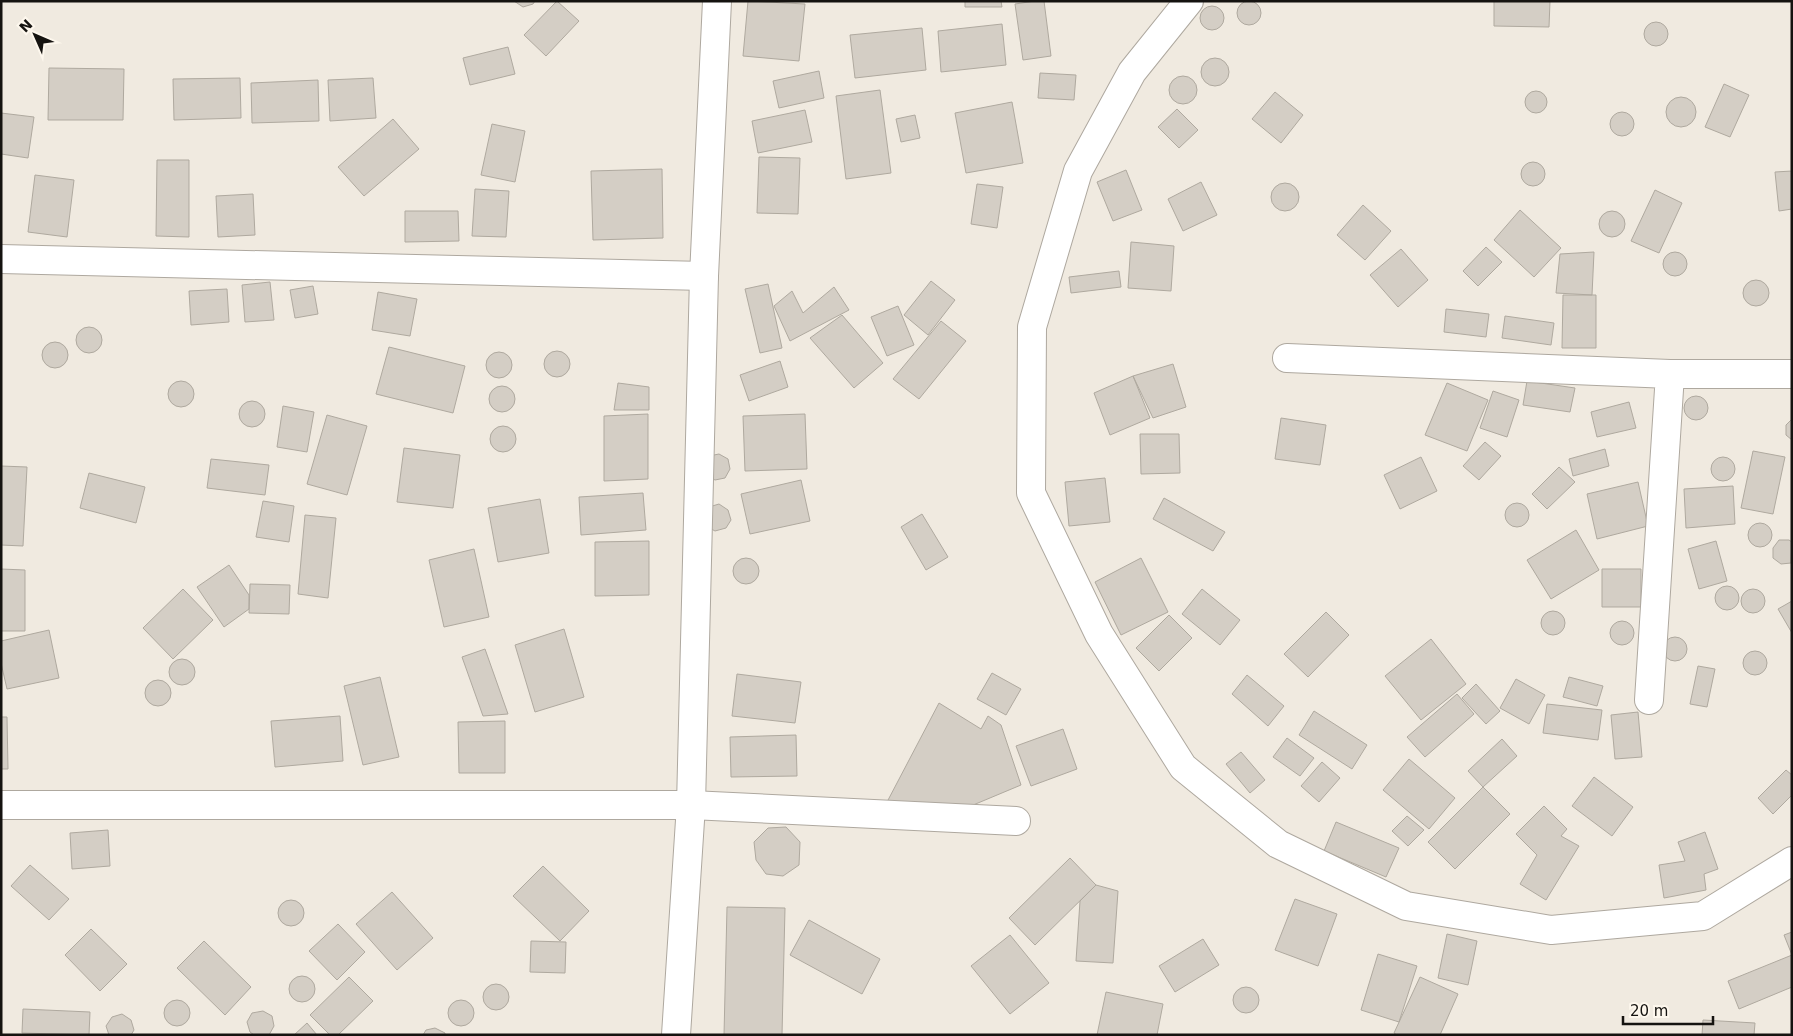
<svg xmlns="http://www.w3.org/2000/svg" width="1793" height="1036" font-family="'DejaVu Sans',sans-serif">
<rect width="100%" height="100%" fill="#f0eae0"/>
<path fill="#d4cec5" stroke="#afa99f" d="M1237 13a12 12 0 1 1 24 0a12 12 0 1 1-24 0Z
M 514,1 L 535,1 L 533,4 L 523,7 Z
M 557,1 L 579,21 L 546,56 L 524,35 Z
M 748,1 L 805,4 L 799,61 L 743,56 Z
M 965,1 L 1001,1 L 1002,7 L 965,7 Z
M 1035,1 L 1044,1 L 1051,56 L 1023,60 L 1015,4 Z
M 1494,1 L 1550,1 L 1549,27 L 1494,26 Z
M1200 18a12 12 0 1 1 24 0a12 12 0 1 1-24 0Z
M1644 34a12 12 0 1 1 24 0a12 12 0 1 1-24 0Z
M 1002,24 L 1006,65 L 941,72 L 938,31 Z
M 922,28 L 926,70 L 855,78 L 850,35 Z
M 508,47 L 515,74 L 470,85 L 463,58 Z
M1201 72a14 14 0 1 1 28 0a14 14 0 1 1-28 0Z
M 49,68 L 124,69 L 123,120 L 48,120 Z
M 819,71 L 824,98 L 779,108 L 773,81 Z
M 1040,73 L 1076,75 L 1074,100 L 1038,98 Z
M1169 90a14 14 0 1 1 28 0a14 14 0 1 1-28 0Z
M 240,78 L 241,118 L 174,120 L 173,79 Z
M 373,78 L 376,118 L 330,121 L 328,80 Z
M 318,80 L 319,121 L 252,123 L 251,83 Z
M 1724,84 L 1749,95 L 1730,137 L 1705,127 Z
M 880,90 L 891,173 L 846,179 L 836,96 Z
M1525 102a11 11 0 1 1 22 0a11 11 0 1 1-22 0Z
M 1275,92 L 1303,115 L 1281,143 L 1252,119 Z
M1666 112a15 15 0 1 1 30 0a15 15 0 1 1-30 0Z
M 1012,102 L 1023,163 L 966,173 L 955,113 Z
M 1177,109 L 1198,130 L 1179,148 L 1158,127 Z
M 805,110 L 812,142 L 758,153 L 752,121 Z
M1610 124a12 12 0 1 1 24 0a12 12 0 1 1-24 0Z
M 1,113 L 34,117 L 28,158 L 1,154 Z
M 915,115 L 920,138 L 901,142 L 896,119 Z
M 393,119 L 419,149 L 364,196 L 338,167 Z
M 492,124 L 525,131 L 515,182 L 481,175 Z
M 759,157 L 800,158 L 798,214 L 757,213 Z
M 157,160 L 189,160 L 189,237 L 156,236 Z
M1521 174a12 12 0 1 1 24 0a12 12 0 1 1-24 0Z
M 662,169 L 663,238 L 593,240 L 591,171 Z
M 1126,170 L 1142,210 L 1113,221 L 1097,182 Z
M 1792,171 L 1792,209 L 1779,211 L 1775,172 Z
M 35,175 L 74,180 L 67,237 L 28,232 Z
M 1201,182 L 1217,215 L 1183,231 L 1168,199 Z
M1271 197a14 14 0 1 1 28 0a14 14 0 1 1-28 0Z
M 977,184 L 1003,187 L 997,228 L 971,224 Z
M 475,189 L 509,191 L 506,237 L 472,236 Z
M 1655,190 L 1682,203 L 1659,253 L 1631,241 Z
M 253,194 L 255,235 L 218,237 L 216,196 Z
M 1363,205 L 1391,231 L 1365,260 L 1337,235 Z
M 1520,210 L 1561,248 L 1534,277 L 1494,240 Z
M1599 224a13 13 0 1 1 26 0a13 13 0 1 1-26 0Z
M 405,211 L 458,211 L 459,241 L 405,242 Z
M 1131,242 L 1174,246 L 1171,291 L 1128,288 Z
M 1486,247 L 1502,262 L 1478,286 L 1463,271 Z
M 1401,249 L 1428,280 L 1398,307 L 1370,275 Z
M 1594,252 L 1592,295 L 1556,293 L 1560,254 Z
M1663 264a12 12 0 1 1 24 0a12 12 0 1 1-24 0Z
M 1119,271 L 1121,287 L 1071,293 L 1069,277 Z
M1743 293a13 13 0 1 1 26 0a13 13 0 1 1-26 0Z
M 931,281 L 955,300 L 928,335 L 904,315 Z
M 270,282 L 274,320 L 245,322 L 242,285 Z
M 768,284 L 782,348 L 760,353 L 745,289 Z
M 313,286 L 318,314 L 295,318 L 290,290 Z
M 834,287 L 849,310 L 790,341 L 774,306 L 792,291 L 803,313 Z
M 227,289 L 229,322 L 191,325 L 189,291 Z
M 378,292 L 417,299 L 410,336 L 372,330 Z
M 1563,295 L 1596,295 L 1596,348 L 1562,348 Z
M 898,306 L 914,345 L 887,356 L 871,317 Z
M 1446,309 L 1489,314 L 1486,337 L 1444,332 Z
M 842,315 L 883,363 L 854,388 L 810,338 Z
M 1505,316 L 1554,323 L 1551,345 L 1502,338 Z
M 941,321 L 966,341 L 919,399 L 893,379 Z
M76 340a13 13 0 1 1 26 0a13 13 0 1 1-26 0Z
M42 355a13 13 0 1 1 26 0a13 13 0 1 1-26 0Z
M 389,347 L 465,366 L 453,413 L 376,394 Z
M544 364a13 13 0 1 1 26 0a13 13 0 1 1-26 0Z
M486 365a13 13 0 1 1 26 0a13 13 0 1 1-26 0Z
M 780,361 L 788,387 L 749,401 L 740,375 Z
M 1173,364 L 1186,407 L 1153,418 L 1133,376 Z
M 1133,376 L 1150,418 L 1110,435 L 1094,393 Z
M 1527,381 L 1575,388 L 1570,412 L 1523,405 Z
M168 394a13 13 0 1 1 26 0a13 13 0 1 1-26 0Z
M 618,383 L 649,387 L 649,410 L 614,410 Z
M 1447,383 L 1488,400 L 1467,451 L 1425,435 Z
M489 399a13 13 0 1 1 26 0a13 13 0 1 1-26 0Z
M 1493,391 L 1519,400 L 1507,437 L 1480,428 Z
M1684 408a12 12 0 1 1 24 0a12 12 0 1 1-24 0Z
M239 414a13 13 0 1 1 26 0a13 13 0 1 1-26 0Z
M 1629,402 L 1636,428 L 1597,437 L 1591,412 Z
M 283,406 L 314,412 L 307,452 L 277,447 Z
M 648,414 L 648,479 L 604,481 L 604,416 Z
M 805,414 L 807,469 L 745,471 L 743,416 Z
M 327,415 L 367,426 L 347,495 L 307,484 Z
M 1281,418 L 1326,425 L 1320,465 L 1275,459 Z
M 1792,419 L 1792,440 L 1786,435 L 1786,425 Z
M490 439a13 13 0 1 1 26 0a13 13 0 1 1-26 0Z
M 1140,434 L 1179,434 L 1180,473 L 1141,474 Z
M 1485,442 L 1501,456 L 1479,480 L 1463,466 Z
M 404,448 L 460,455 L 453,508 L 397,502 Z
M 1605,449 L 1609,466 L 1573,476 L 1569,459 Z
M 1753,451 L 1785,457 L 1773,514 L 1741,508 Z
M 719,454 L 728,459 L 730,469 L 725,478 L 715,480 L 706,475 L 709,456 Z
M1711 469a12 12 0 1 1 24 0a12 12 0 1 1-24 0Z
M 1421,457 L 1437,491 L 1400,509 L 1384,475 Z
M 211,459 L 269,465 L 265,495 L 207,488 Z
M 1,466 L 27,467 L 23,546 L 1,545 Z
M 1559,467 L 1575,482 L 1547,509 L 1532,494 Z
M 89,473 L 145,487 L 136,523 L 80,508 Z
M 1105,478 L 1110,522 L 1069,526 L 1065,482 Z
M 801,480 L 810,521 L 750,534 L 741,494 Z
M 1638,482 L 1648,526 L 1597,539 L 1587,494 Z
M 1733,486 L 1735,524 L 1686,528 L 1684,489 Z
M 643,493 L 646,530 L 581,535 L 579,497 Z
M 1164,498 L 1225,532 L 1213,551 L 1153,519 Z
M 540,499 L 549,553 L 498,562 L 488,508 Z
M 263,501 L 294,506 L 289,542 L 256,537 Z
M1505 515a12 12 0 1 1 24 0a12 12 0 1 1-24 0Z
M 719,504 L 728,510 L 731,520 L 726,528 L 715,531 L 706,526 L 709,507 Z
M 922,514 L 948,557 L 926,570 L 901,527 Z
M 305,515 L 336,518 L 328,598 L 298,594 Z
M1748 535a12 12 0 1 1 24 0a12 12 0 1 1-24 0Z
M 1576,530 L 1599,570 L 1551,599 L 1527,560 Z
M 1779,540 L 1789,540 L 1792,542 L 1791,563 L 1781,564 L 1773,558 L 1773,548 Z
M 649,541 L 649,595 L 595,596 L 595,542 Z
M 1716,541 L 1727,581 L 1699,589 L 1688,549 Z
M 474,549 L 489,617 L 444,627 L 429,560 Z
M 1141,558 L 1168,612 L 1121,635 L 1095,582 Z
M733 571a13 13 0 1 1 26 0a13 13 0 1 1-26 0Z
M 229,565 L 249,595 L 249,609 L 224,627 L 197,587 Z
M 1,569 L 25,570 L 25,631 L 1,631 Z
M 1602,569 L 1641,569 L 1641,607 L 1602,607 Z
M 250,584 L 290,585 L 289,614 L 249,613 Z
M1715 598a12 12 0 1 1 24 0a12 12 0 1 1-24 0Z
M1741 601a12 12 0 1 1 24 0a12 12 0 1 1-24 0Z
M 183,589 L 213,620 L 173,659 L 143,628 Z
M 1202,589 L 1240,620 L 1220,645 L 1182,614 Z
M 1792,601 L 1792,633 L 1778,609 Z
M1541 623a12 12 0 1 1 24 0a12 12 0 1 1-24 0Z
M 1326,612 L 1349,635 L 1308,677 L 1284,654 Z
M 1169,615 L 1192,638 L 1159,671 L 1136,648 Z
M1610 633a12 12 0 1 1 24 0a12 12 0 1 1-24 0Z
M 564,629 L 584,697 L 535,712 L 515,645 Z
M 49,630 L 59,678 L 7,689 L 1,663 L 1,641 Z
M1663 649a12 12 0 1 1 24 0a12 12 0 1 1-24 0Z
M 1431,639 L 1466,684 L 1421,720 L 1385,676 Z
M 485,649 L 508,714 L 483,716 L 462,657 Z
M1743 663a12 12 0 1 1 24 0a12 12 0 1 1-24 0Z
M169 672a13 13 0 1 1 26 0a13 13 0 1 1-26 0Z
M 1698,666 L 1715,669 L 1707,707 L 1690,704 Z
M 992,673 L 1021,689 L 1006,715 L 977,699 Z
M 737,674 L 801,682 L 795,723 L 732,716 Z
M 1247,675 L 1284,706 L 1268,726 L 1232,694 Z
M 380,677 L 399,757 L 363,765 L 344,686 Z
M 1569,677 L 1603,686 L 1597,706 L 1563,697 Z
M 1516,679 L 1545,695 L 1529,724 L 1500,708 Z
M145 693a13 13 0 1 1 26 0a13 13 0 1 1-26 0Z
M 1476,684 L 1500,711 L 1486,724 L 1462,698 Z
M 1457,694 L 1474,714 L 1425,757 L 1407,737 Z
M 939,703 L 981,729 L 988,716 L 1001,725 L 1021,785 L 966,808 L 887,802 Z
M 1547,704 L 1602,710 L 1598,740 L 1543,733 Z
M 1314,711 L 1367,745 L 1352,769 L 1299,735 Z
M 1638,712 L 1642,757 L 1615,759 L 1611,715 Z
M 340,716 L 343,761 L 275,767 L 271,721 Z
M 1,717 L 7,717 L 8,769 L 1,769 Z
M 505,721 L 505,773 L 459,773 L 458,722 Z
M 1063,729 L 1077,769 L 1031,786 L 1016,746 Z
M 796,735 L 797,776 L 731,777 L 730,737 Z
M 1287,738 L 1314,758 L 1300,776 L 1273,757 Z
M 1502,739 L 1517,756 L 1483,787 L 1468,771 Z
M 1241,752 L 1265,780 L 1250,793 L 1226,764 Z
M 1409,759 L 1455,798 L 1429,829 L 1383,790 Z
M 1322,762 L 1340,778 L 1319,802 L 1301,786 Z
M 1786,770 L 1792,775 L 1792,795 L 1773,814 L 1758,798 Z
M 1594,777 L 1633,807 L 1612,836 L 1572,806 Z
M 1483,787 L 1510,814 L 1455,869 L 1428,842 Z
M 1544,806 L 1567,829 L 1561,836 L 1579,846 L 1546,900 L 1520,884 L 1537,855 L 1516,834 Z
M 1407,816 L 1424,830 L 1408,846 L 1392,831 Z
M 1336,822 L 1399,848 L 1386,877 L 1324,851 Z
M 786,827 L 800,842 L 799,865 L 783,876 L 766,874 L 756,860 L 754,842 L 768,828 Z
M 108,830 L 110,866 L 72,869 L 70,833 Z
M 1705,832 L 1718,869 L 1704,874 L 1706,890 L 1664,898 L 1659,865 L 1685,861 L 1678,842 Z
M 1070,858 L 1096,885 L 1035,945 L 1009,918 Z
M 30,865 L 69,899 L 49,920 L 11,886 Z
M 543,866 L 589,911 L 560,941 L 513,896 Z
M 1096,885 L 1118,891 L 1113,963 L 1076,961 L 1080,901 Z
M 392,892 L 433,938 L 397,970 L 356,924 Z
M 1295,899 L 1337,914 L 1318,966 L 1275,950 Z
M278 913a13 13 0 1 1 26 0a13 13 0 1 1-26 0Z
M 727,907 L 785,908 L 782,1035 L 724,1035 Z
M 809,920 L 880,959 L 862,994 L 790,955 Z
M 338,924 L 365,952 L 337,980 L 309,951 Z
M 91,929 L 127,964 L 100,991 L 65,955 Z
M 1792,932 L 1792,987 L 1739,1009 L 1728,981 L 1792,955 L 1784,935 Z
M 1447,934 L 1477,941 L 1468,985 L 1438,978 Z
M 1010,935 L 1049,983 L 1010,1014 L 971,966 Z
M 1203,939 L 1219,965 L 1175,992 L 1159,966 Z
M 204,941 L 251,987 L 225,1015 L 177,968 Z
M 531,941 L 566,942 L 565,973 L 530,972 Z
M 1378,954 L 1417,966 L 1399,1022 L 1361,1010 Z
M289 989a13 13 0 1 1 26 0a13 13 0 1 1-26 0Z
M 349,977 L 373,1001 L 338,1035 L 330,1035 L 310,1015 Z
M 1420,977 L 1458,994 L 1440,1035 L 1397,1035 L 1394,1033 Z
M483 997a13 13 0 1 1 26 0a13 13 0 1 1-26 0Z
M1233 1000a13 13 0 1 1 26 0a13 13 0 1 1-26 0Z
M 1106,992 L 1163,1004 L 1157,1035 L 1097,1035 Z
M448 1013a13 13 0 1 1 26 0a13 13 0 1 1-26 0Z
M164 1013a13 13 0 1 1 26 0a13 13 0 1 1-26 0Z
M 23,1009 L 90,1012 L 89,1035 L 22,1033 Z
M 263,1011 L 272,1016 L 274,1026 L 269,1035 L 254,1035 L 250,1032 L 247,1022 L 252,1013 Z
M 122,1014 L 131,1020 L 134,1030 L 131,1035 L 109,1035 L 106,1026 L 112,1017 Z
M 1703,1020 L 1755,1023 L 1754,1035 L 1702,1035 Z
M 307,1023 L 317,1035 L 294,1035 Z
M 435,1028 L 445,1033 L 445,1035 L 423,1035 L 426,1030 Z"/>
<g fill="none" stroke-linecap="round" stroke-linejoin="round">
<g stroke="#aea89f" stroke-width="30">
<path id="street" d="M 1189,1 L 1132,72 L 1078,171 L 1032,327 L 1031,493 L 1099,634 L 1183,767 L 1278,844 L 1406,906 L 1551,930 L 1703,916 L 1792,861
M 1,259 L 704,276
M 1287,358 L 1670,374 L 1792,374
M 1649,700 L 1670,374
M 1,805 L 691,805 L 1016,821"/>
</g>
<g stroke="#aea89f" stroke-width="30">
<path id="secondary" d="M 676,1035 L 691,805 L 704,276 L 717,1"/>
</g>
<use href="#street" stroke="#fff" stroke-width="28"/>
<use href="#secondary" stroke="#fff" stroke-width="28"/>
</g>
<rect width="1793" height="1036" fill="none" stroke="#151310" stroke-width="5"/>
<g transform="translate(35 35) rotate(315)" stroke="#fdf7ed" stroke-width="4" paint-order="stroke">
<path d="M0-4L9 19L0 12L-9 19Z" fill="#151310"/>
<text y="-8" font-size="14" font-weight="bold" text-anchor="middle" fill="#151310">N</text>
</g>
<path d="M1623 1016v8h90v-8" fill="none" stroke="#151310" stroke-width="2.5"/>
<text x="1630" y="1016" font-size="15" fill="#151310" stroke="#fdf7ed" stroke-width="4" paint-order="stroke">20 m</text>
</svg>
